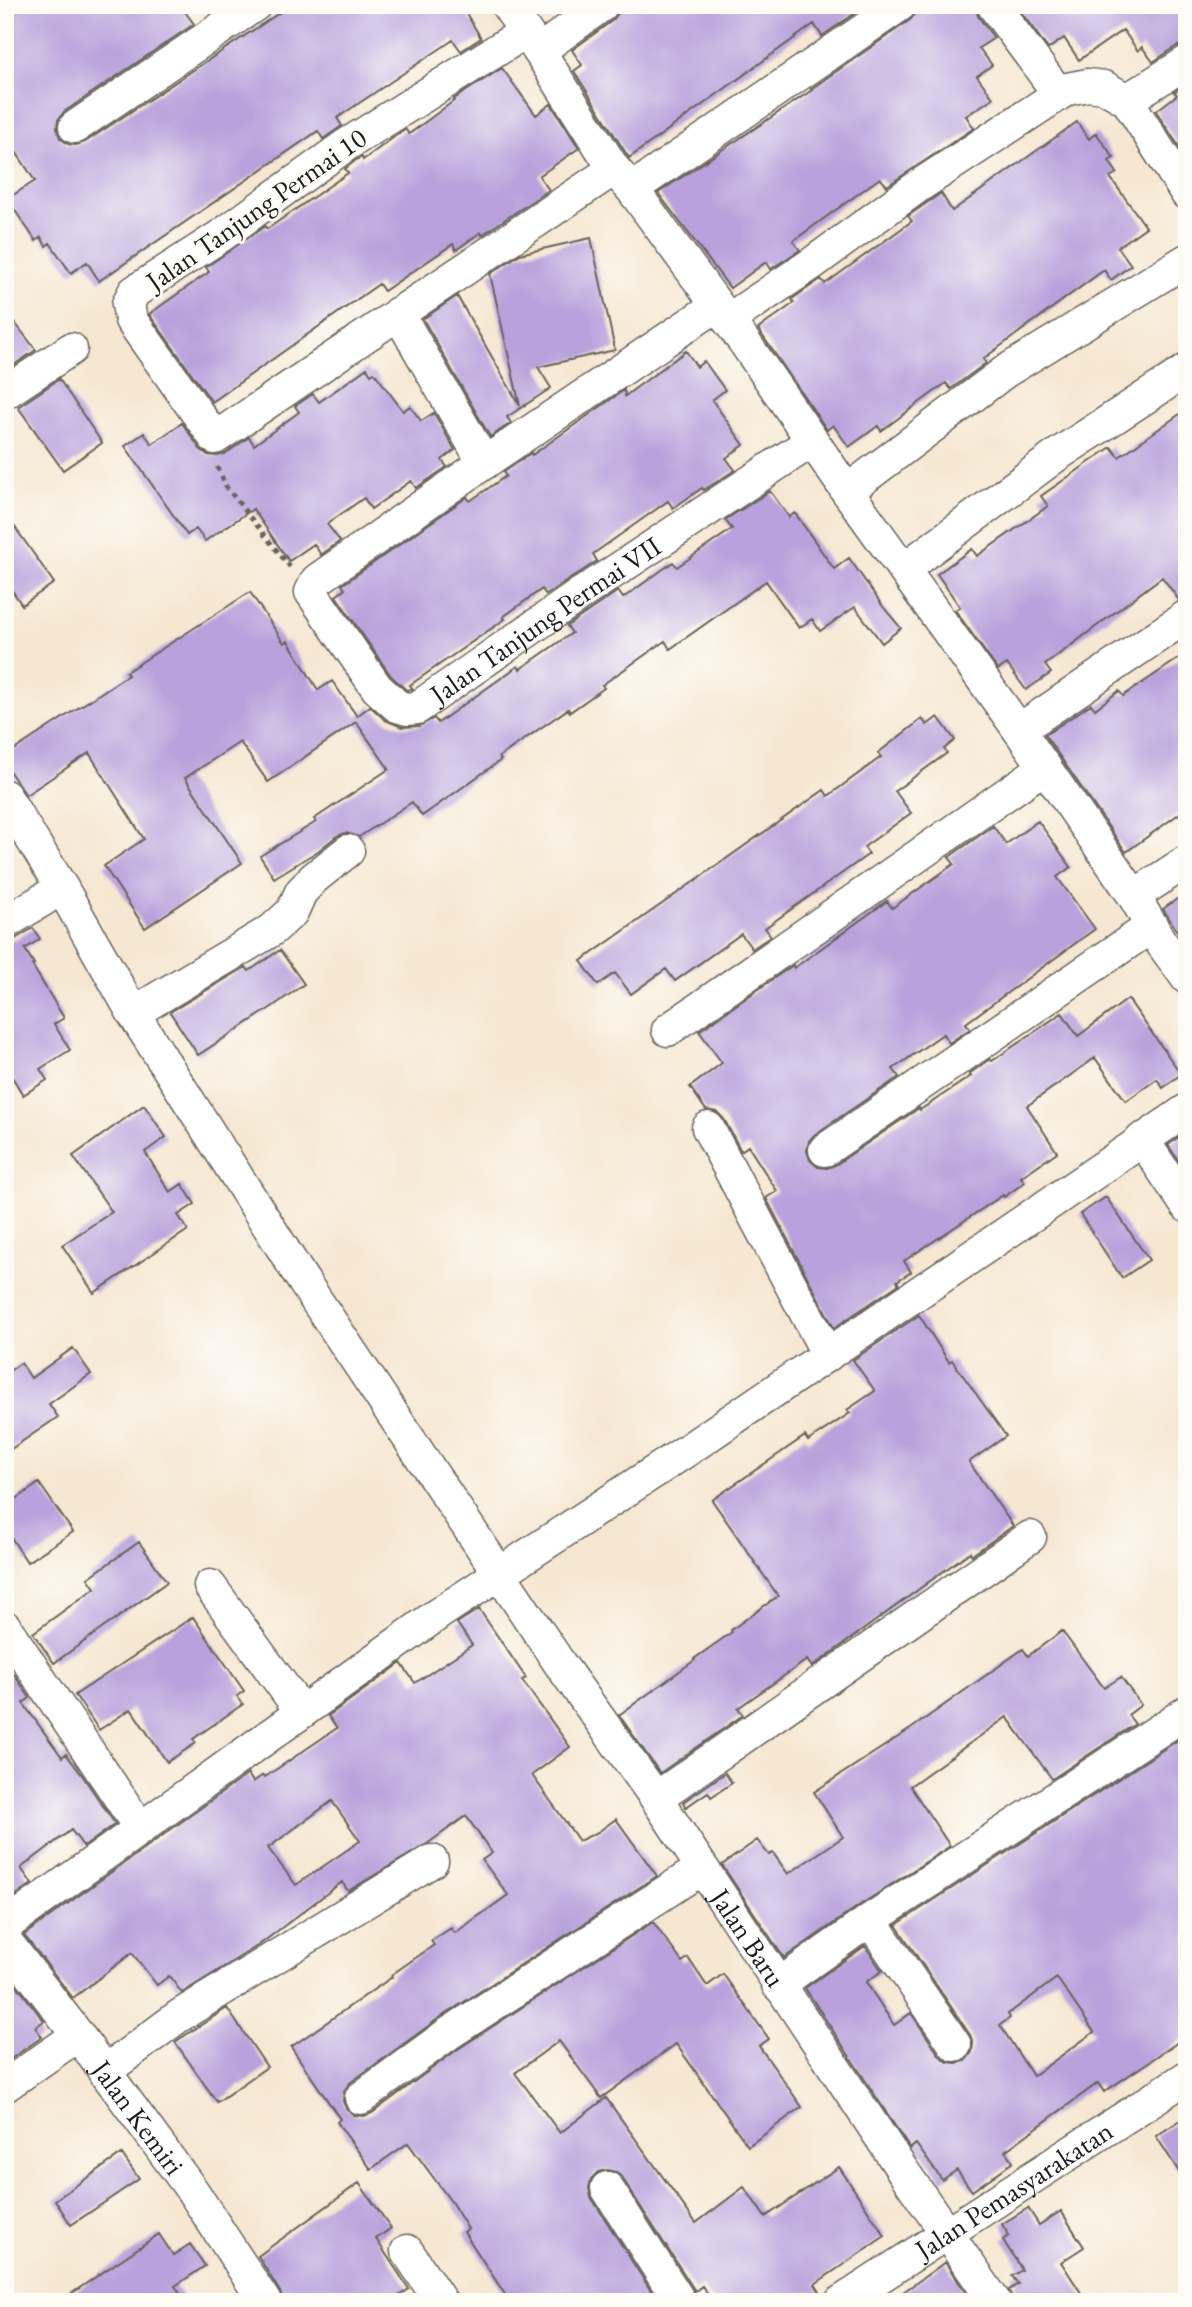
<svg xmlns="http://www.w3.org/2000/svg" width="1192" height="2307" font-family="'EB Garamond',serif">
<rect width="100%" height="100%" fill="#fdfcf7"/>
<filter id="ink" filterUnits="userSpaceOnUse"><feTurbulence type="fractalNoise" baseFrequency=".0143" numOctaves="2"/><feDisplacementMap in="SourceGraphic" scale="14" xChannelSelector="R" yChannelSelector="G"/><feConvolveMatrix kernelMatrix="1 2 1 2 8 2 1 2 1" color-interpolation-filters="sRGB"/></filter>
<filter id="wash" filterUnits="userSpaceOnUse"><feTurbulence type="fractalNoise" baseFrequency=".00686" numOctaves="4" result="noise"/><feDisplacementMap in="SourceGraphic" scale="28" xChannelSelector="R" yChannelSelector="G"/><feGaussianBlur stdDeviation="1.57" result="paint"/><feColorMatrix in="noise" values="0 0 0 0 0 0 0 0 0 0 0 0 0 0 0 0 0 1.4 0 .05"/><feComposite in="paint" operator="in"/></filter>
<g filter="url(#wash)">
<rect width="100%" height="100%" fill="#f6e7d2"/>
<g id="blocks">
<path fill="#b8a1dc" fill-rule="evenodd" d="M 5,5 L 180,5 L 194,24 L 64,112 L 58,120 L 57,129 L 60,138 L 68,144 L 76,145 L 85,142 L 291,5 L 461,5 L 481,38 L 461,51 L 453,40 L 337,118 L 342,126 L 323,139 L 318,131 L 99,281 L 87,262 L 71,273 L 50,243 L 46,246 L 41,237 L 36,241 L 7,199 L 35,181 L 5,135 Z
M 620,5 L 867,5 L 822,36 L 814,24 L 629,158 L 574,71 L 582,65 L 572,50 L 613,20 L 618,13 Z
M 918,5 L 975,5 L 978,16 L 994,38 L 979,48 L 992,65 L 977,76 L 993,98 L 966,116 L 974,128 L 887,186 L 880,178 L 793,241 L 800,250 L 771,269 L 766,262 L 730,288 L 658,193 L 812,90 L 811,89 L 910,20 L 916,13 Z
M 1016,5 L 1187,5 L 1187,44 L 1177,46 L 1153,62 L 1142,47 L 1138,51 L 1123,30 L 1079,60 L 1064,38 L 1048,49 Z
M 502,68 L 536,115 L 551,104 L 579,148 L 539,176 L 549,190 L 482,235 L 481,232 L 456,250 L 453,244 L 384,291 L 379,284 L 212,402 L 149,314 L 209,272 L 206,267 L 265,226 L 267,229 L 348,173 L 345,169 L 356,160 L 362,157 L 363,160 L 405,129 L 409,134 L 455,100 L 454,99 Z
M 1187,84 L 1187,159 L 1156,111 L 1177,95 L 1174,92 Z
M 1077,122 L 1089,139 L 1096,133 L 1114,158 L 1109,161 L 1117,173 L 1110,177 L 1146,227 L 1118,247 L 1131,265 L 1111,280 L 1104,270 L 983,359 L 986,363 L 951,389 L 946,383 L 881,431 L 878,426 L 849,447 L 833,425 L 827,430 L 758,329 L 794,303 L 792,299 L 821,279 L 825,284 L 912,221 L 908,216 L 941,193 L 952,211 Z
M 591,238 L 615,350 L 538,367 L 551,388 L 507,417 L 511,423 L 490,437 L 423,319 L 457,296 L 520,406 L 490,274 L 520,254 Z
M 5,310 L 36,350 L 5,371 Z
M 686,351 L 697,367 L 704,361 L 725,390 L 712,400 L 744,445 L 726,458 L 735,470 L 704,490 L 702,488 L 673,508 L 668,501 L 593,554 L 597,561 L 546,595 L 542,589 L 503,617 L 505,619 L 410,685 L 413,689 L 406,690 L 391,676 L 336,596 L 345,589 L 342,585 L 467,497 L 470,501 L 506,476 L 503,472 L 531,453 L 532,455 L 624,390 L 625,396 Z
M 367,368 L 371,374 L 374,372 L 403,411 L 410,406 L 421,421 L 434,413 L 455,450 L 442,460 L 447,467 L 416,488 L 411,481 L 371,509 L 364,498 L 327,524 L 340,541 L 321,555 L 314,544 L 289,561 L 253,509 L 205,541 L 196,529 L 187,535 L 125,446 L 144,433 L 152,444 L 182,423 L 200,449 L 208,455 L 217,456 L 225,454 L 249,437 L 254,445 L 299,412 L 295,406 L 313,394 L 319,402 Z
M 59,379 L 102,443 L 63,470 L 18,407 Z
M 1187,409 L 1187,598 L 1179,600 L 1162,577 L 1045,665 L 1051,673 L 1026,690 L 1007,664 L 998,670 L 955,610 L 960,607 L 937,574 L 972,549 L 977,556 L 1048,506 L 1041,496 L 1111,447 L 1119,457 Z
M 770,491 L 789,517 L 795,513 L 834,569 L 849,558 L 884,608 L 901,628 L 882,643 L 855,607 L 820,631 L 812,619 L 799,628 L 766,581 L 670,649 L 665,641 L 602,685 L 604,688 L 570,712 L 568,709 L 499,757 L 501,760 L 422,816 L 412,802 L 359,837 L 346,833 L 337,836 L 318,851 L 274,878 L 260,856 L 316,822 L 314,819 L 389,769 L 356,722 L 268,782 L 240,742 L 185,778 L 242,863 L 145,928 L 104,866 L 144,839 L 89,753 L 26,795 L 5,765 L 5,756 L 128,675 L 126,672 L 250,592 L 284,643 L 288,641 L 318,690 L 332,681 L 357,716 L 370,706 L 385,720 L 402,727 L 419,726 L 434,718 L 438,723 L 518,666 L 520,669 L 572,633 L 567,626 L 618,591 L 623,598 L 673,562 L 677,567 L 732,529 L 725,520 Z
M 5,513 L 54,583 L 22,605 L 5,580 Z
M 1187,653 L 1187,808 L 1126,852 L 1045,735 L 1091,704 L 1095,709 L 1119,691 L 1123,696 Z
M 938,717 L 955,740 L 944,749 L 947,753 L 895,791 L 911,813 L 864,847 L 869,854 L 765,928 L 771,936 L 752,949 L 741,934 L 675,981 L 666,969 L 631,994 L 615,973 L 598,985 L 581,961 L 824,790 L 828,796 L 881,757 L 878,753 L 922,719 L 927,725 Z
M 1038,821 L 1071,867 L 1057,877 L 1095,929 L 966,1023 L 970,1029 L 949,1043 L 943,1034 L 893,1069 L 899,1077 L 814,1135 L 809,1141 L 807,1151 L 810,1160 L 818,1167 L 827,1168 L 835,1165 L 919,1108 L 920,1110 L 971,1076 L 969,1074 L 990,1059 L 992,1061 L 1062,1013 L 1078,1036 L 1128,999 L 1181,1074 L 1163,1088 L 1157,1079 L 1126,1101 L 1095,1058 L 1027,1106 L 1057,1152 L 1021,1177 L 1025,1182 L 1004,1197 L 1003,1195 L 904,1261 L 911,1272 L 897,1281 L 899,1284 L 834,1328 L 766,1198 L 777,1191 L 748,1146 L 741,1151 L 724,1119 L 717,1112 L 706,1110 L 690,1087 L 722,1063 L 699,1031 L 793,965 L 794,968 L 887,901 L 892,908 L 954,864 L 949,857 L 993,826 L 1006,844 Z
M 1187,892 L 1187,946 L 1163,909 Z
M 33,928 L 40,939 L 25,949 L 34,964 L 32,965 L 64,1018 L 54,1024 L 70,1050 L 40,1069 L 47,1080 L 23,1095 L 5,1065 L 5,941 L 15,939 Z
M 280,950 L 304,984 L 272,1007 L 198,1055 L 170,1012 L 246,967 L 249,971 Z
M 144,1105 L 166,1137 L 145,1152 L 170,1192 L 182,1184 L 195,1204 L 178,1215 L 188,1230 L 94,1293 L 62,1245 L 112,1212 L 73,1156 Z
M 1187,1132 L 1187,1173 L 1168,1145 Z
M 1106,1197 L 1149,1260 L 1122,1278 L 1080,1214 Z
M 919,1315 L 949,1362 L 952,1360 L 1006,1436 L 969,1462 L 1013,1526 L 972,1555 L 970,1552 L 812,1667 L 807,1660 L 791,1671 L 738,1708 L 743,1715 L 660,1773 L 619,1715 L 695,1660 L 694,1659 L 732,1632 L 731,1630 L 778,1596 L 712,1500 L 805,1436 L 808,1441 L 850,1413 L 847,1410 L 875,1391 L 853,1360 Z
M 73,1348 L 91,1374 L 49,1404 L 58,1417 L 5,1453 L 5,1374 L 21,1363 L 31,1378 Z
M 39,1483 L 73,1532 L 27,1562 L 5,1528 L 5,1507 Z
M 139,1542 L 167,1582 L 54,1663 L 33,1633 L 95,1588 L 88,1578 Z
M 479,1609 L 526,1678 L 522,1680 L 570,1747 L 532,1775 L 579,1841 L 598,1832 L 616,1819 L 657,1876 L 438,2019 L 350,2083 L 344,2091 L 343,2101 L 346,2108 L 354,2115 L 364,2116 L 372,2113 L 458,2049 L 653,1922 L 682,1962 L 688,1958 L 707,1986 L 723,1974 L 769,2039 L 759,2046 L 802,2107 L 748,2146 L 676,2044 L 601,2098 L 559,2041 L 515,2073 L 560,2133 L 606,2098 L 696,2223 L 744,2187 L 765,2217 L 839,2167 L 885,2236 L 815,2284 L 820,2292 L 806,2302 L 713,2302 L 702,2286 L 695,2291 L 622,2178 L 616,2172 L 607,2170 L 598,2172 L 591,2179 L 589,2188 L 591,2197 L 658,2302 L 510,2302 L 464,2232 L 468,2229 L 452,2203 L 408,2143 L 371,2169 L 337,2122 L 340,2119 L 291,2047 L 392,1977 L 391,1975 L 434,1945 L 431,1941 L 451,1928 L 455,1933 L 508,1895 L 482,1860 L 492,1853 L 466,1816 L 427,1844 L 348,1891 L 342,1882 L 259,1945 L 182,1993 L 169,1976 L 157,1985 L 132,1953 L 73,1998 L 24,1935 L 248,1774 L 253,1782 L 263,1775 L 265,1777 L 337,1728 L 328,1716 L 401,1663 L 415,1683 L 472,1645 L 457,1623 ZM 332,1801 L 360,1841 L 296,1885 L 268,1848 Z
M 193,1617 L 244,1691 L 237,1696 L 243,1704 L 193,1739 L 196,1743 L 167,1762 L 131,1709 L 99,1730 L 75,1695 Z
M 1062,1631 L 1104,1688 L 1121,1677 L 1141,1705 L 1128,1715 L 1135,1724 L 1052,1779 L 1007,1717 L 910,1786 L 950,1846 L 860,1905 L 784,1958 L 722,1865 L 757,1840 L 769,1855 L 773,1853 L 788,1874 L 843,1837 L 814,1792 L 912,1728 L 1023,1649 L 1028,1656 Z
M 14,1674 L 30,1698 L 23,1703 L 62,1757 L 66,1754 L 82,1775 L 115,1824 L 84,1847 L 71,1830 L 21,1868 L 32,1884 L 5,1903 L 5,1678 L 6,1680 Z
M 1187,1734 L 1187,2036 L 1104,2092 L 1098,2083 L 1005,2151 L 1013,2162 L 972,2191 L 957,2170 L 942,2180 L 916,2144 L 910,2149 L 805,1988 L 865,1946 L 882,1971 L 866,1982 L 894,2025 L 911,2013 L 940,2056 L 948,2062 L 956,2063 L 965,2061 L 972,2052 L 973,2043 L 970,2035 L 896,1925 ZM 1057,1978 L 1094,2032 L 1033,2076 L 1000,2025 L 1010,2018 L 1008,2014 Z
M 725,1773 L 732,1783 L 711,1797 L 708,1792 L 686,1807 L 683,1802 Z
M 5,1970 L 44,2021 L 35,2027 L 42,2037 L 5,2063 Z
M 227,2008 L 267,2067 L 217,2102 L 175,2042 Z
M 1187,2116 L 1187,2184 L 1156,2136 Z
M 122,2154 L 139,2179 L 71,2225 L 55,2200 Z
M 359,2183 L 391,2228 L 376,2239 L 409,2289 L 390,2302 L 283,2302 L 280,2292 L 258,2256 Z
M 1028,2208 L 1039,2225 L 1061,2211 L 1084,2247 L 1061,2262 L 1087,2302 L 1013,2302 L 1009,2290 L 1018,2284 L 1012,2276 L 1022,2270 L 1003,2240 L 1009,2236 L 1002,2224 Z
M 159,2234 L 173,2255 L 190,2244 L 205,2266 L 175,2286 L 186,2302 L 59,2302 Z
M 945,2262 L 972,2302 L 889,2302 L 923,2278 Z"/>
</g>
</g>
<g filter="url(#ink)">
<use href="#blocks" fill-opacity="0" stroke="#68635c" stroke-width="2"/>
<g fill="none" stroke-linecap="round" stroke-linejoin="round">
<g stroke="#68635c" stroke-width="35">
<g id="minor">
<path d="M 507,5 L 539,51 L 614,169 L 632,189 L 745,343 L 847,491 L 1019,730 L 1134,896 L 1160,941 L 1187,978"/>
<path d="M 993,5 L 1059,94"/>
<path d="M 524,33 L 346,145 L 222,235 L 134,292 L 128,304 L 131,320 L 215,438 C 348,348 480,258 614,169"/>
<path d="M 539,51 L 602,5"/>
<path d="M 1127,100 L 1187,62"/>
<path d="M 75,127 L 255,5"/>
<path d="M 632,189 L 900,5"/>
<path id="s1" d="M 716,306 L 484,463 L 317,580 L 311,592 L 377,688 L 397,706 L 407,709 L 417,708 L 582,593 L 812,441"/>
<path d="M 398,313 L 484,463"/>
<path d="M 728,320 L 810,265 L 920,185 L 1067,89 L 1088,85 L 1104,87 L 1127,100 L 1187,194"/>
<path d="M 5,393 L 71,349"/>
<path d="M 847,491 L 1006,371 L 1187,260"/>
<path d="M 904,569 L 1057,455 L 1187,370"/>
<path d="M 1019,730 L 1187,616"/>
<path id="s2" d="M 5,796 L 62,888 L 133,1013 L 304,1282 L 560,1664 L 656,1798 L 903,2171 L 995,2302"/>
<path d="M 1134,896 L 1187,861"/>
<path d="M 5,923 L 62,888"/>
<path d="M 133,1013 L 272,930 L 292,912 L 301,892 L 314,878 L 348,851"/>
<path d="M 668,1030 L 1045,767"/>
<path d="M 708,1128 L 828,1355"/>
<path d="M 1142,1139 L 1187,1206"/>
<path d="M 825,1150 L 1152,926"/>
<path d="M 210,1586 L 301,1711"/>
<path d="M 5,1627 L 140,1828"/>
<path d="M 656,1798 L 1030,1537"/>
<path d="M 870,1920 L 955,2045"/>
<path d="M 5,1926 L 438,1614 L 686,1451 L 1187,1110"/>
<path id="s3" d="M 5,1940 L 78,2035 L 194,2193 L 265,2302"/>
<path d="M 778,1985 L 870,1920 L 1187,1712"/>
<path d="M 104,2072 L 179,2016 L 432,1861"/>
<path d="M 5,2086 L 78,2035"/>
<path d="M 361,2098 L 448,2034 L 701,1869"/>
<path d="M 607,2188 L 680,2302"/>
<path d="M 407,2251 L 441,2302"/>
<path id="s4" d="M 841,2302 L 1187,2077"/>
</g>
</g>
<path stroke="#68635c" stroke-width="4.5" stroke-dasharray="5 5" stroke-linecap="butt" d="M 217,467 L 227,488 L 290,567"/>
<use href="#minor" stroke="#fff" stroke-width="32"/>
</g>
</g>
<g text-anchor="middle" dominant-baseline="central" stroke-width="6" stroke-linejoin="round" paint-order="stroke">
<g font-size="28" fill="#1c1c1c" stroke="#fdfcf7">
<text transform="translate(256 209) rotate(-35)">Jalan Tanjung Permai 10</text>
<text stroke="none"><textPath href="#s1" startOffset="817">Jalan Tanjung Permai VII</textPath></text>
<text stroke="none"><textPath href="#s2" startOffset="1363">Jalan Baru</textPath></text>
<text stroke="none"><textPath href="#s3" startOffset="222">Jalan Kemiri</textPath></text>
<text stroke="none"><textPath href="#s4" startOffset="206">Jalan Pemasyarakatan</textPath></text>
</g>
</g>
<rect width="1192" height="2307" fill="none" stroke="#fdfcf7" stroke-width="28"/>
</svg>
